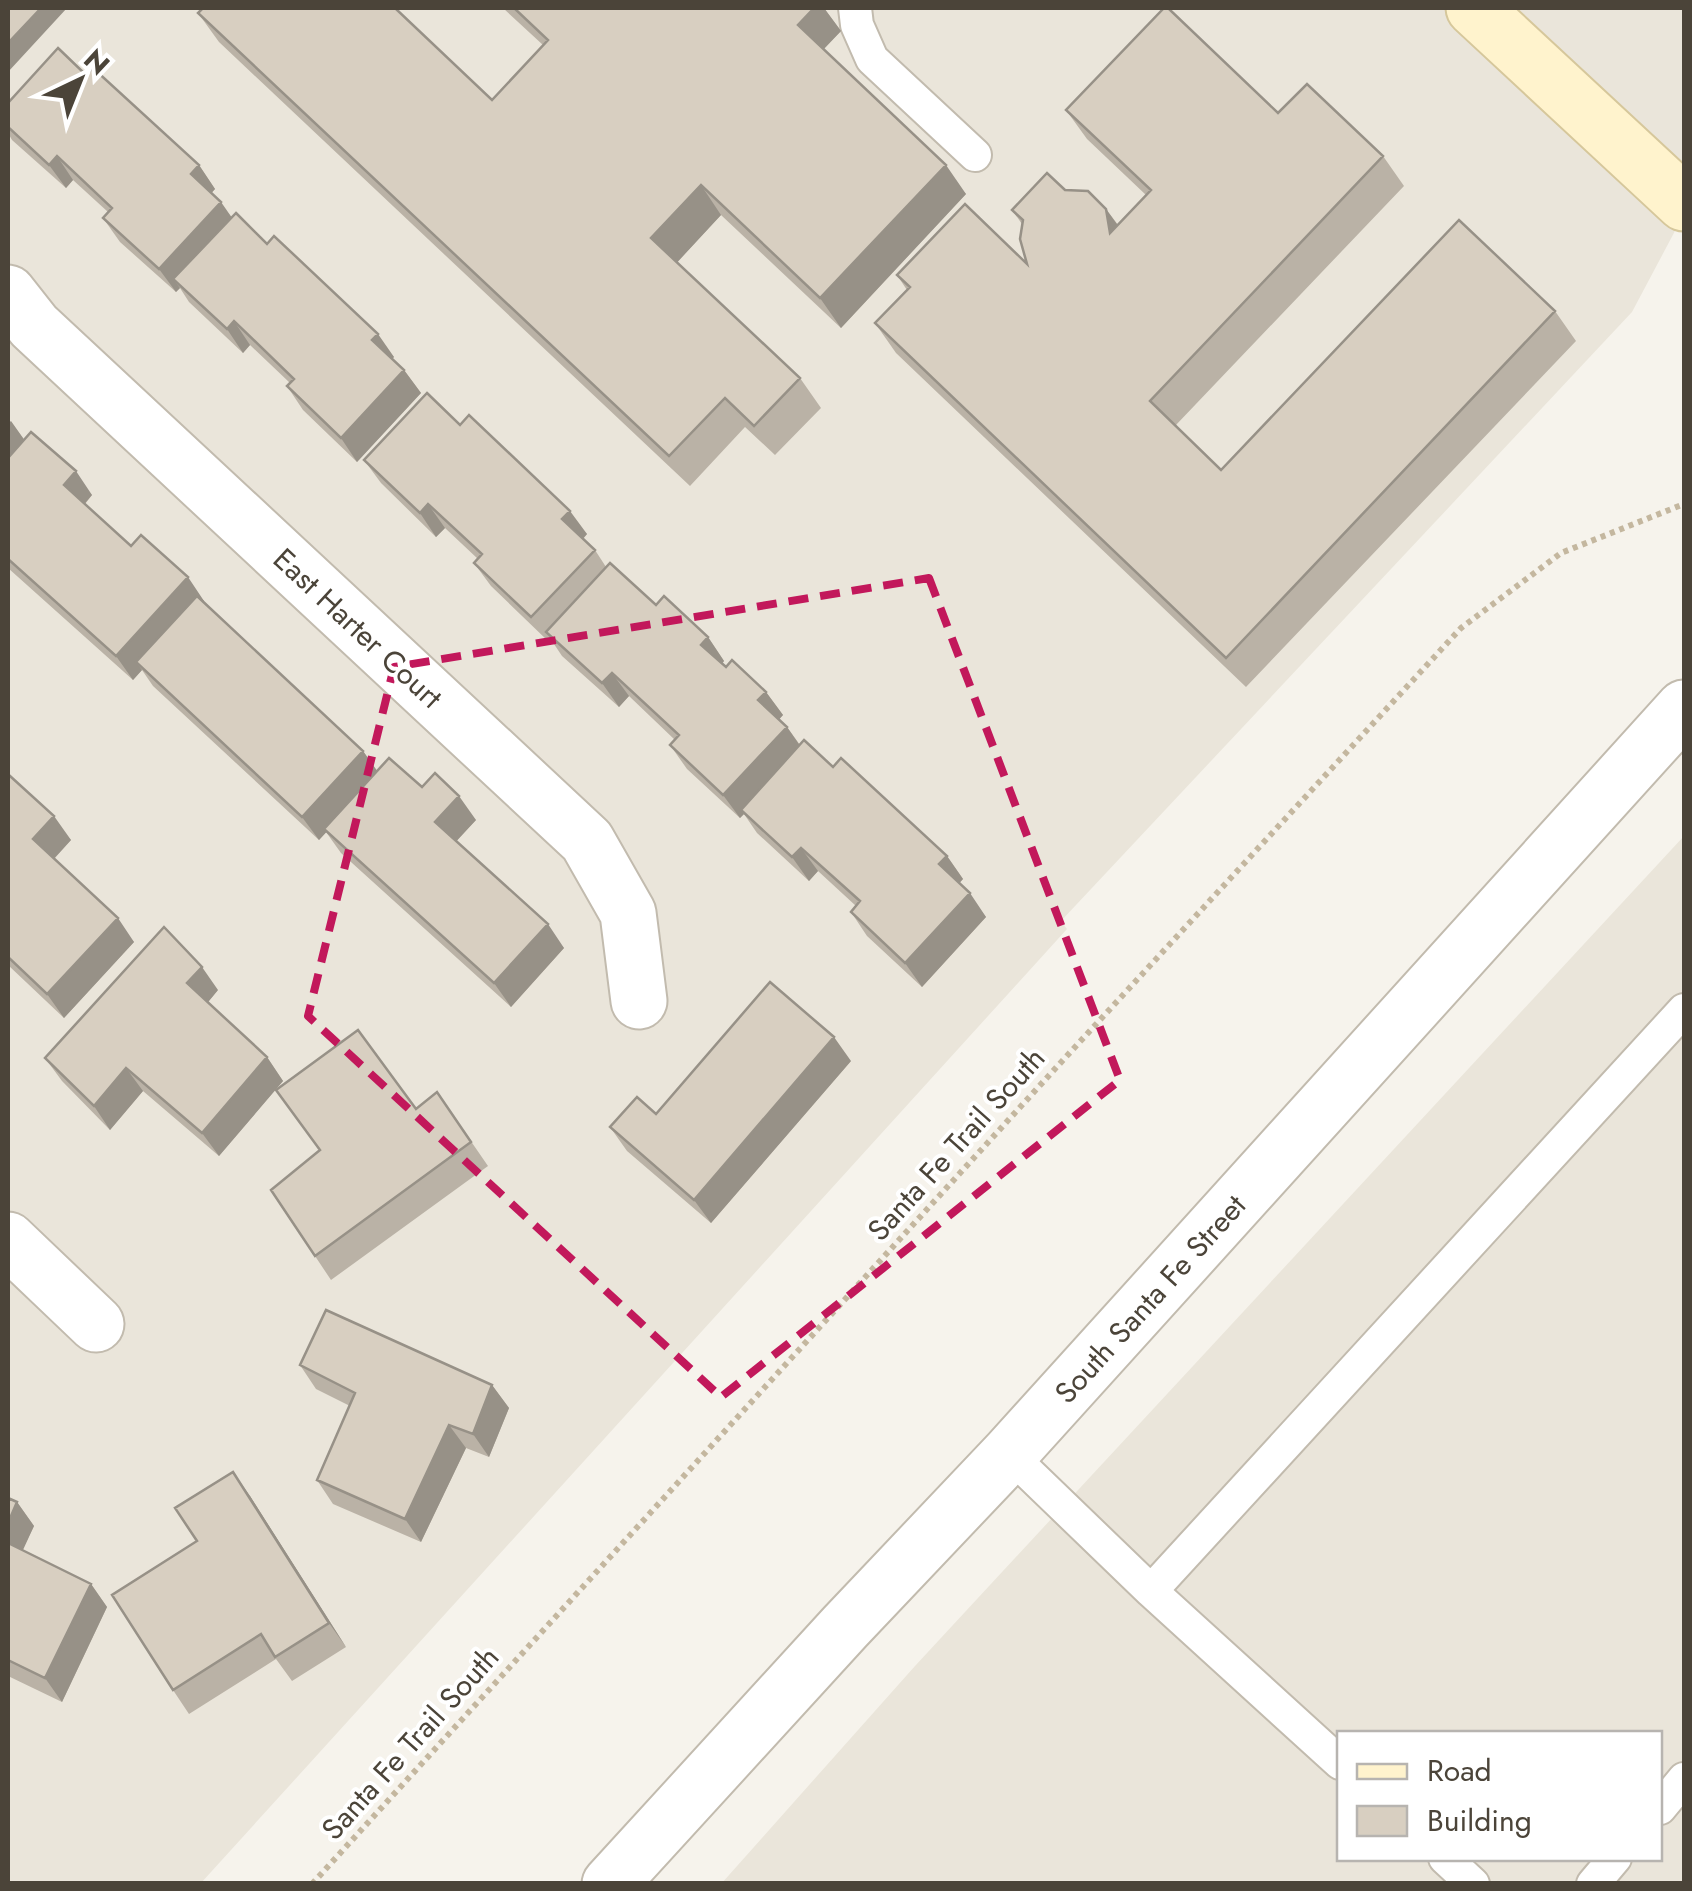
<svg xmlns="http://www.w3.org/2000/svg" width="1692" height="1891" font-family="Jost,sans-serif">
<rect width="100%" height="100%" fill="#f6f3ec"/>
<path fill="#eae5da" fill-rule="evenodd" d="M 8,8 L 1684,8 L 1684,214 L 1632,312 L 1061,921 L 1067,929 L 201,1883 L 8,1884 Z
M 1684,836 L 1684,1883 L 721,1884 L 915,1666 ZM 1340,1734 L 1660,1734 L 1660,1858 L 1340,1858 Z"/>
<g fill="none" stroke-linecap="round" stroke-linejoin="round">
<g stroke="#c2bbae" stroke-width="36">
<path id="service" d="M 855,8 L 857,25 L 872,59 L 975,155
M 1009,1454 L 1151,1591 L 1340,1763
M 1151,1591 L 1684,1010
M 1660,1808 L 1684,1779
M 1445,1858 L 1473,1884
M 1593,1884 L 1615,1858"/>
</g>
<g stroke="#c2bbae" stroke-width="59">
<path id="minor" d="M 8,293 L 34,326 L 587,841 L 628,913 L 639,1001
M 8,1240 L 96,1324"/>
</g>
<g stroke="#c2bbae" stroke-width="59">
<path id="tertiary" d="M 610,1884 L 845,1627 L 1009,1454 L 1684,708"/>
</g>
<g stroke="#d6c79b" stroke-width="59">
<path id="secondary" d="M 1474,8 L 1684,203"/>
</g>
<path stroke="#c4b79f" stroke-width="6" stroke-dasharray="5 5" stroke-linecap="butt" d="M 312,1884 L 1064,1059 L 1461,628 L 1561,553 L 1684,504"/>
<use href="#service" stroke="#fff" stroke-width="32"/>
<use href="#minor" stroke="#fff" stroke-width="55"/>
<use href="#tertiary" stroke="#fff" stroke-width="55"/>
<use href="#secondary" stroke="#fff3cd" stroke-width="55"/>
</g>
<path fill="#bab2a6" d="M 503,8 L 824,8 L 841,31 L 823,50 L 966,194 L 841,328 L 721,215 L 677,262 L 800,378 L 821,408 L 775,455 L 745,427 L 690,486 L 219,42 L 198,13 L 492,100 L 543,45 Z
M 86,75 L 199,165 L 215,189 L 211,193 L 231,217 L 267,244 L 394,357 L 392,359 L 404,370 L 421,393 L 357,462 L 303,410 L 287,386 L 290,383 L 250,345 L 243,353 L 189,302 L 180,288 L 176,292 L 120,242 L 103,218 L 108,212 L 73,180 L 66,188 L 12,140 L 8,133 L 8,103 Z
M 1066,110 L 1278,113 L 1383,156 L 1404,186 L 1175,426 L 1221,470 L 1555,311 L 1576,341 L 1246,687 L 896,353 L 875,323 L 907,290 L 897,275 L 1027,264 L 1022,224 L 1012,210 L 1065,190 L 1106,209 L 1118,225 L 1146,195 L 1087,139 Z
M 8,418 L 24,440 L 92,495 L 85,504 L 131,546 L 204,601 L 203,602 L 363,751 L 377,771 L 422,787 L 476,820 L 456,841 L 564,948 L 511,1007 L 341,853 L 326,832 L 319,840 L 153,686 L 142,670 L 133,680 L 8,568 Z
M 460,425 L 587,534 L 583,539 L 595,550 L 606,567 L 656,605 L 708,637 L 724,661 L 722,664 L 766,692 L 783,715 L 779,719 L 787,727 L 800,745 L 833,767 L 947,856 L 963,879 L 959,883 L 986,917 L 922,987 L 867,936 L 851,912 L 856,906 L 818,871 L 809,881 L 757,833 L 744,814 L 740,818 L 687,769 L 670,745 L 675,740 L 629,696 L 619,707 L 562,656 L 550,638 L 548,641 L 491,586 L 474,563 L 478,559 L 445,528 L 436,537 L 381,483 L 364,460 Z
M 8,779 L 71,840 L 54,859 L 134,942 L 64,1018 L 8,965 Z
M 218,990 L 208,1002 L 267,1057 L 283,1081 L 219,1156 L 143,1091 L 110,1130 L 62,1081 L 45,1058 Z
M 851,1061 L 711,1223 L 627,1151 L 610,1127 Z
M 437,1092 L 488,1166 L 331,1280 L 315,1256 L 416,1109 Z
M 300,1365 L 492,1385 L 509,1408 L 489,1457 L 466,1448 L 421,1542 L 333,1504 L 317,1480 L 350,1406 L 316,1389 Z
M 250,1496 L 346,1647 L 292,1681 L 276,1659 L 189,1714 L 173,1690 L 197,1541 Z
M 8,1498 L 17,1502 L 34,1526 L 22,1550 L 91,1584 L 107,1607 L 62,1702 L 8,1676 Z"/>
<path fill="#979187" d="M 41,8 L 67,8 L 8,72 L 8,43 Z
M 814,8 L 824,8 L 841,31 L 818,55 L 798,25 Z
M 57,156 L 73,180 L 66,188 L 49,165 Z
M 199,165 L 215,189 L 207,198 L 191,174 Z
M 946,165 L 966,194 L 841,328 L 820,298 Z
M 701,185 L 721,215 L 672,268 L 651,238 Z
M 221,202 L 237,225 L 173,279 L 180,288 L 176,292 L 159,269 Z
M 1106,209 L 1127,238 L 1110,233 Z
M 234,321 L 250,345 L 243,353 L 227,329 Z
M 378,334 L 394,357 L 388,363 L 372,340 Z
M 404,370 L 421,393 L 357,462 L 341,438 Z
M 11,421 L 28,445 L 8,466 L 8,425 Z
M 76,471 L 92,495 L 81,508 L 64,485 Z
M 428,504 L 445,528 L 436,537 L 420,513 Z
M 570,511 L 587,534 L 579,543 L 562,519 Z
M 188,577 L 204,601 L 143,668 L 136,662 L 142,670 L 133,680 L 116,656 Z
M 708,637 L 724,661 L 717,669 L 701,645 Z
M 612,673 L 629,696 L 619,707 L 602,683 Z
M 766,692 L 783,715 L 775,724 L 758,700 Z
M 787,727 L 803,750 L 741,810 L 744,814 L 740,818 L 723,795 Z
M 363,751 L 380,775 L 319,840 L 302,817 Z
M 459,796 L 476,820 L 452,846 L 435,822 Z
M 54,816 L 71,840 L 50,863 L 33,839 Z
M 801,848 L 818,871 L 809,881 L 792,857 Z
M 947,856 L 963,879 L 955,888 L 939,864 Z
M 970,893 L 986,917 L 922,987 L 905,963 Z
M 118,918 L 134,942 L 64,1018 L 47,994 Z
M 548,924 L 564,948 L 511,1007 L 494,983 Z
M 202,967 L 218,990 L 204,1007 L 187,983 Z
M 834,1037 L 851,1061 L 711,1223 L 694,1200 Z
M 267,1057 L 283,1081 L 219,1156 L 202,1133 Z
M 126,1068 L 143,1091 L 110,1130 L 94,1106 Z
M 492,1385 L 509,1408 L 489,1457 L 473,1434 Z
M 449,1425 L 466,1448 L 421,1542 L 405,1519 Z
M 233,1472 L 250,1496 L 346,1647 L 329,1623 Z
M 17,1502 L 34,1526 L 17,1563 L 8,1550 L 8,1523 Z
M 91,1584 L 107,1607 L 62,1702 L 45,1678 Z"/>
<path fill="#d8cfc1" stroke="#979187" stroke-width="2.5" d="M 8,8 L 41,8 L 8,43 Z
M 203,8 L 395,8 L 492,100 L 548,40 L 514,8 L 814,8 L 798,25 L 946,165 L 820,298 L 701,185 L 651,238 L 800,378 L 754,426 L 725,398 L 669,456 L 198,13 Z
M 1164,8 L 1168,8 L 1278,113 L 1307,84 L 1383,156 L 1150,401 L 1221,470 L 1459,220 L 1555,311 L 1226,658 L 875,323 L 910,287 L 897,275 L 965,204 L 1027,264 L 1020,239 L 1023,220 L 1012,210 L 1047,173 L 1065,190 L 1088,191 L 1106,209 L 1110,233 L 1151,190 L 1066,110 Z
M 58,48 L 86,75 L 93,68 L 199,165 L 191,174 L 221,202 L 159,269 L 103,218 L 112,208 L 57,156 L 49,165 L 8,127 L 8,103 Z
M 236,213 L 267,244 L 274,236 L 378,334 L 372,340 L 404,370 L 341,438 L 287,386 L 294,379 L 234,321 L 227,329 L 173,279 Z
M 427,393 L 460,425 L 469,415 L 570,511 L 562,519 L 595,550 L 531,617 L 474,563 L 482,554 L 428,504 L 420,513 L 364,460 Z
M 31,432 L 76,471 L 64,485 L 131,546 L 141,535 L 188,577 L 116,656 L 8,559 L 8,458 Z
M 610,563 L 656,605 L 664,596 L 708,637 L 701,645 L 726,667 L 732,660 L 766,692 L 758,700 L 787,727 L 723,795 L 670,745 L 679,735 L 612,673 L 602,683 L 546,632 Z
M 197,596 L 363,751 L 302,817 L 136,662 Z
M 804,740 L 833,767 L 841,758 L 947,856 L 939,864 L 970,893 L 905,963 L 851,912 L 860,901 L 801,848 L 792,857 L 741,810 Z
M 389,758 L 422,787 L 435,773 L 459,796 L 435,822 L 548,924 L 494,983 L 324,829 Z
M 10,776 L 54,816 L 33,839 L 118,918 L 47,994 L 8,957 L 8,779 Z
M 164,927 L 202,967 L 187,983 L 267,1057 L 202,1133 L 126,1068 L 94,1106 L 45,1058 Z
M 770,982 L 834,1037 L 694,1200 L 610,1127 L 637,1097 L 656,1114 Z
M 358,1030 L 416,1109 L 437,1092 L 471,1142 L 315,1256 L 271,1190 L 320,1150 L 276,1090 Z
M 326,1310 L 492,1385 L 473,1434 L 449,1425 L 405,1519 L 317,1480 L 355,1393 L 300,1365 Z
M 233,1472 L 329,1623 L 275,1657 L 261,1634 L 173,1690 L 112,1595 L 197,1541 L 175,1508 Z
M 8,1498 L 17,1502 L 8,1523 Z
M 8,1543 L 91,1584 L 45,1678 L 8,1660 Z"/>
<path fill="none" stroke="#c2185b" stroke-width="8" stroke-dasharray="20 12" stroke-linejoin="round" d="M 929,578 L 1120,1080 L 721,1397 L 308,1016 L 394,667 Z"/>
<g text-anchor="middle" dominant-baseline="central" stroke-width="8" stroke-linejoin="round" paint-order="stroke">
<g font-size="30" fill="#4b4439" stroke="#fff">
<text transform="translate(358 628) rotate(43)">East Harter Court</text>
<text transform="translate(956 1144) rotate(-48)">Santa Fe Trail South</text>
<text transform="translate(1150 1299) rotate(-48)">South Santa Fe Street</text>
<text transform="translate(410 1743) rotate(-48)">Santa Fe Trail South</text>
</g>
</g>
<rect width="1692" height="1891" fill="none" stroke="#4b4439" stroke-width="20"/>
<rect x="1337" y="1731" width="325" height="130" fill="#ffffff" stroke="#b7b4b0" stroke-width="2.5"/>
<rect x="1357" y="1764" width="50" height="15" fill="#fff3cd" stroke="#b7b4b0" stroke-width="2.5"/>
<text x="1427" y="1781" font-size="30" fill="#4b4439">Road</text>
<rect x="1357" y="1806" width="50" height="30" fill="#d8cfc1" stroke="#b7b4b0" stroke-width="2.5"/>
<text x="1427" y="1831" font-size="30" fill="#4b4439">Building</text>
<g transform="translate(80 80) rotate(43)" stroke="#ffffff" stroke-width="8" paint-order="stroke">
<path d="M0-8L18 38L0 25L-18 38Z" fill="#4b4439"/>
<text y="-15" font-size="28" font-weight="bold" text-anchor="middle" fill="#4b4439">N</text>
</g>
</svg>
